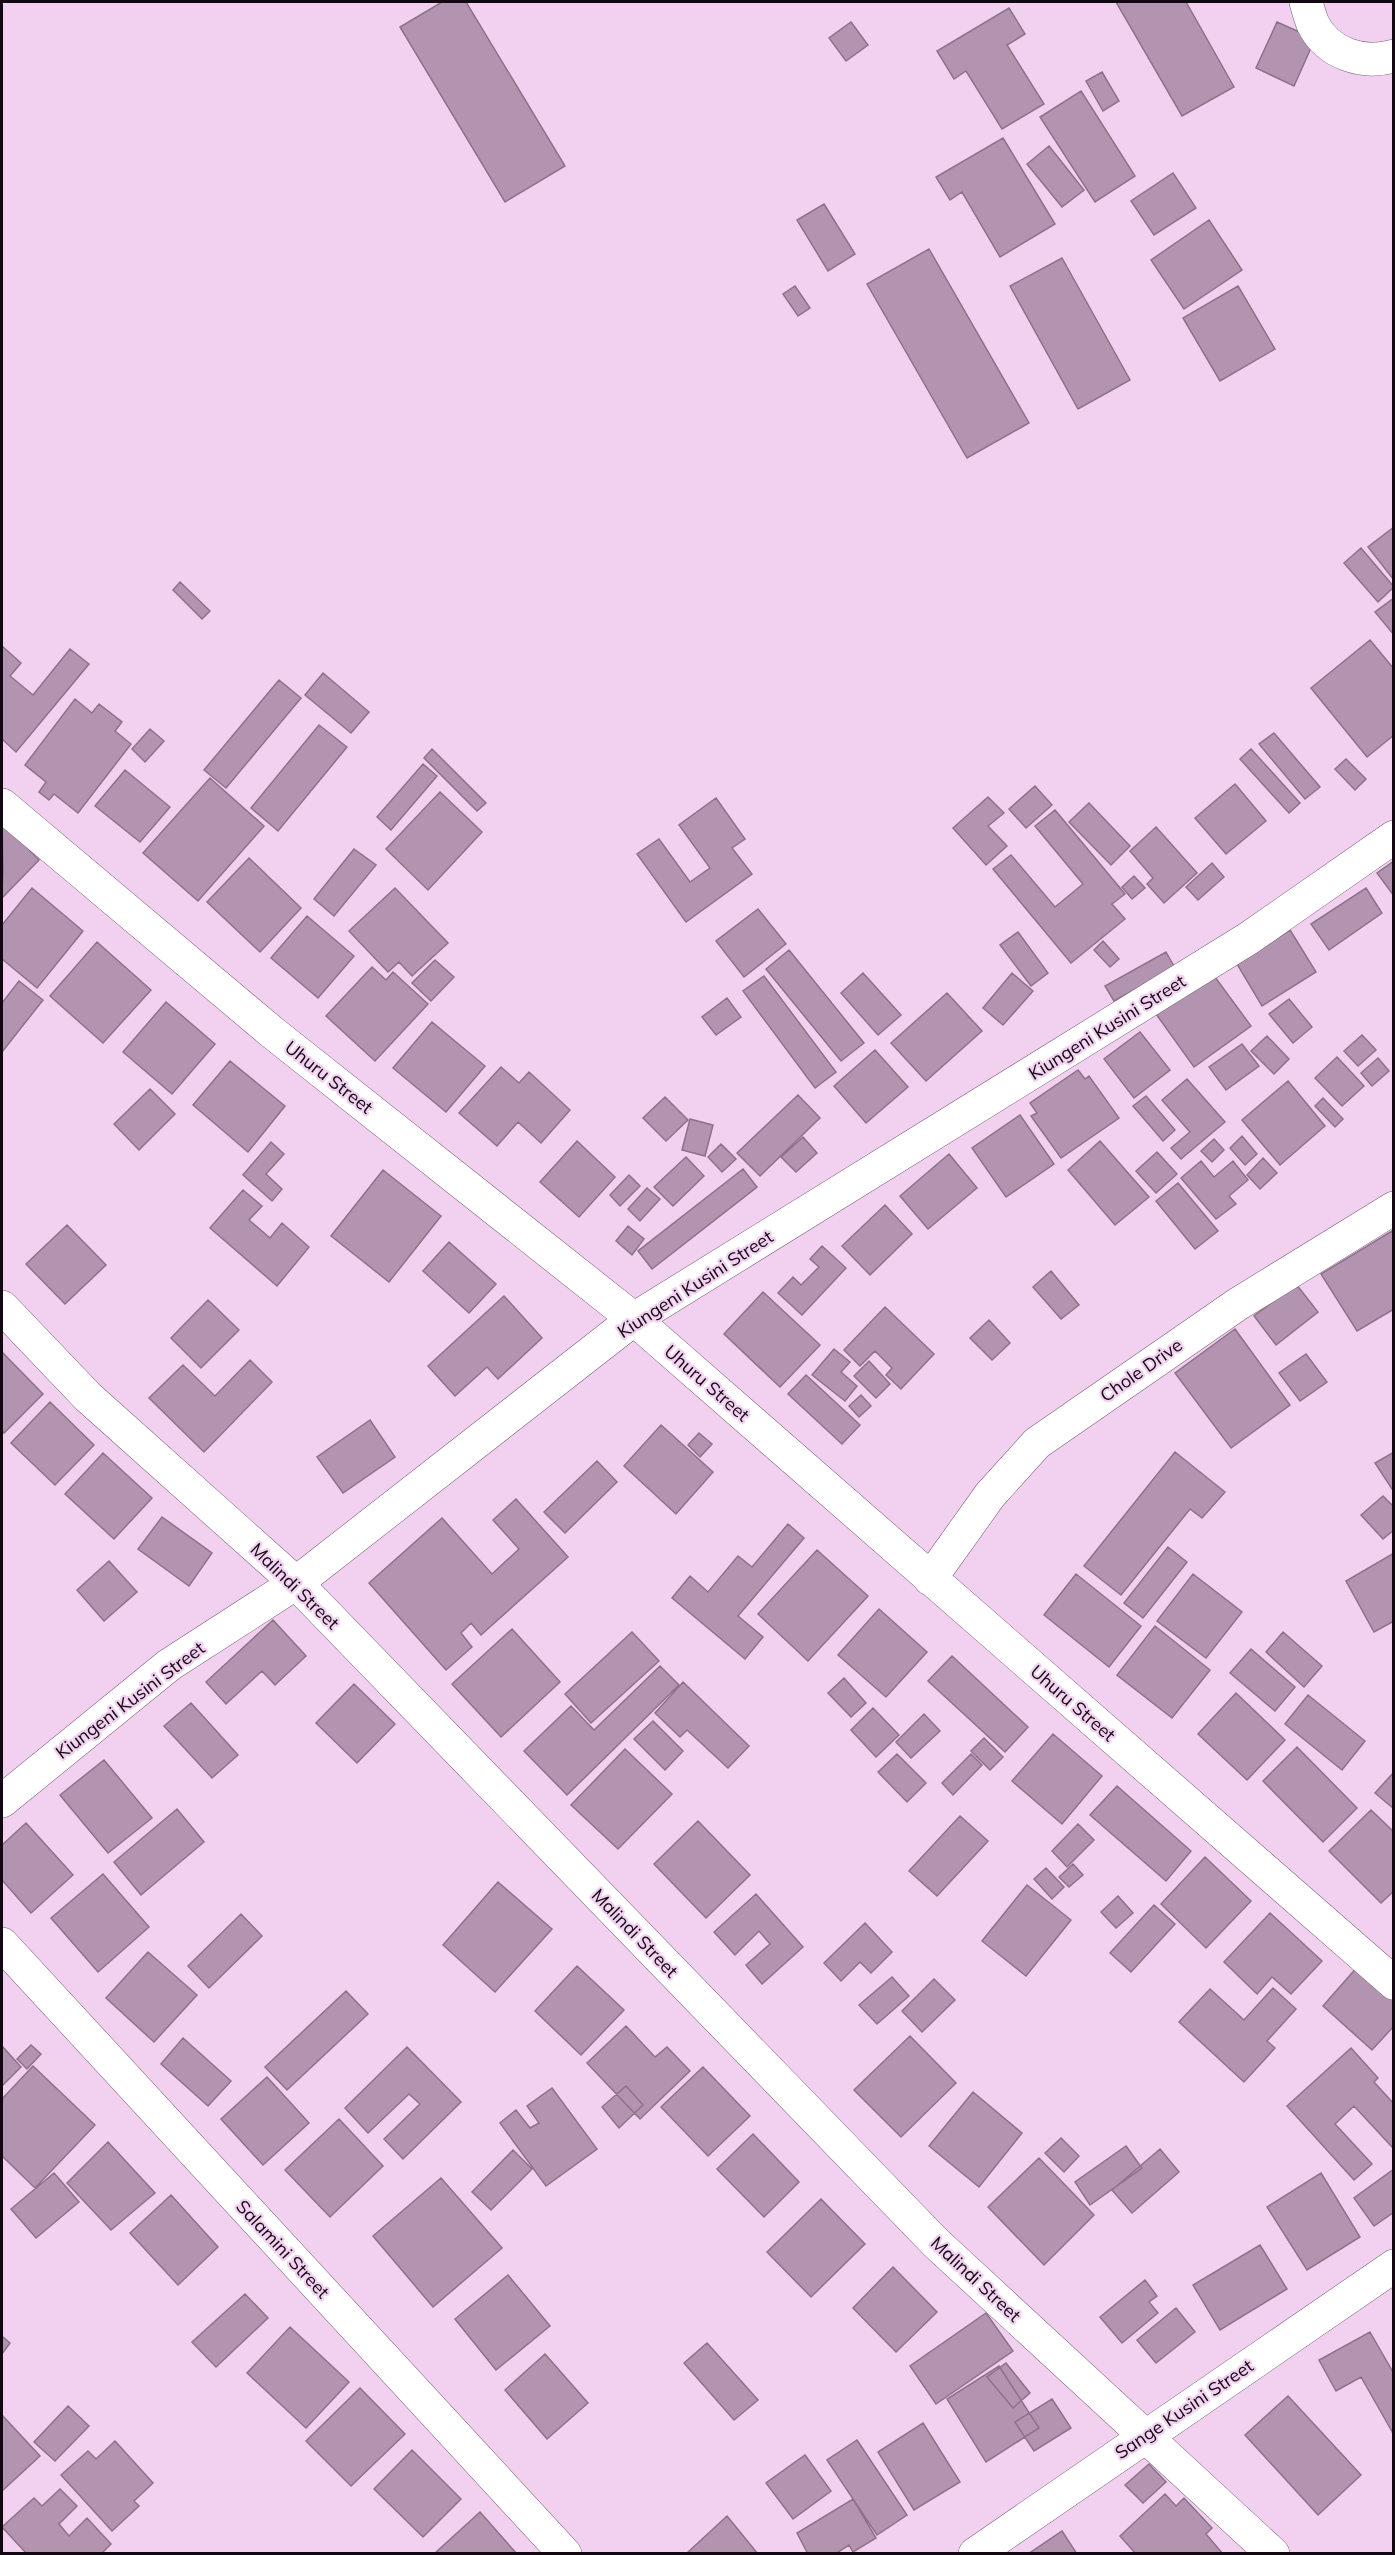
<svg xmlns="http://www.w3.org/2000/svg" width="1395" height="2555" font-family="Mulish,sans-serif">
<rect width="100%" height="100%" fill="#f1d1ef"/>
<path fill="#b294b0" stroke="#8d718b" stroke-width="1.5" d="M 442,2 L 466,2 L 565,166 L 505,202 L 400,27 Z
M 1116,2 L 1186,2 L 1234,87 L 1182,116 Z
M 1009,8 L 1025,34 L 1007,45 L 1044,104 L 1002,129 L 966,71 L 954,79 L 937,51 Z
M 851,22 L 868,45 L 846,61 L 829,38 Z
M 1277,22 L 1315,39 L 1294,86 L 1256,68 Z
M 1102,72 L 1119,101 L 1103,111 L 1086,81 Z
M 1081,91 L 1135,176 L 1095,202 L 1040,117 Z
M 1003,138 L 1055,224 L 1000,257 L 962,192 L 950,200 L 936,177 Z
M 1049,146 L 1084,190 L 1062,207 L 1027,164 Z
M 1173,173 L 1196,208 L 1154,235 L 1131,201 Z
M 824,204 L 855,254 L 828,271 L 797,220 Z
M 1209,220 L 1242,270 L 1184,309 L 1151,260 Z
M 929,249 L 1029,423 L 967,458 L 867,284 Z
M 1062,258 L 1130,380 L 1078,409 L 1010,286 Z
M 795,286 L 810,308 L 798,316 L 783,294 Z
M 1238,286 L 1275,349 L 1220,381 L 1183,318 Z
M 1394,527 L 1394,580 L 1368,547 Z
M 1361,548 L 1394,587 L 1378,602 L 1344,563 Z
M 180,582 L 210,611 L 202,619 L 173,590 Z
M 1394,598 L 1394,635 L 1375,612 Z
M 1370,640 L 1394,669 L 1394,735 L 1367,757 L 1311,688 Z
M 2,646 L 21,663 L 10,676 L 33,695 L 70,649 L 89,664 L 16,752 L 2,739 Z
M 323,673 L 369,712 L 351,733 L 305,695 Z
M 279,680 L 301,698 L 226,788 L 204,770 Z
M 75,699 L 92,713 L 99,704 L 122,722 L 115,731 L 131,744 L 78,813 L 54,794 L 49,800 L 39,792 L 46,782 L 25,765 Z
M 319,725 L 347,747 L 278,831 L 251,808 Z
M 150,729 L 164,741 L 145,762 L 132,749 Z
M 1274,733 L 1320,787 L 1305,799 L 1259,744 Z
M 432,749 L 486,803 L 477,811 L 424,758 Z
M 1251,749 L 1300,803 L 1289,813 L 1240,759 Z
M 1346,759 L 1366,779 L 1355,790 L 1335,769 Z
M 423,764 L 437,776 L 391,830 L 377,817 Z
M 125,770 L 170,807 L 140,842 L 95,806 Z
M 210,778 L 264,826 L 198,901 L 143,853 Z
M 1235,784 L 1266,821 L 1226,854 L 1195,818 Z
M 1035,786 L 1052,805 L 1026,828 L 1009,809 Z
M 440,792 L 482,832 L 428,890 L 386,849 Z
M 988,797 L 1004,813 L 988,826 L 1007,846 L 986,865 L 953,828 Z
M 716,798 L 745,839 L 732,848 L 752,874 L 686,922 L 637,854 L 659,839 L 690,882 L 710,868 L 679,825 Z
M 1089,803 L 1130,846 L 1111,865 L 1069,822 Z
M 1055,810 L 1125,894 L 1112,904 L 1125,919 L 1071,963 L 993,869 L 1011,855 L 1055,907 L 1083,884 L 1035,826 Z
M 2,822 L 39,860 L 2,898 L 3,869 Z
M 1156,827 L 1197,873 L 1164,903 L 1147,884 L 1153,878 L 1130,851 Z
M 354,849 L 376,865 L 334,916 L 314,899 Z
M 249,858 L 301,908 L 260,952 L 207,902 Z
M 1394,861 L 1394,896 L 1377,873 Z
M 1212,863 L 1224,877 L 1198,900 L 1186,887 Z
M 1134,876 L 1145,888 L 1132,899 L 1122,887 Z
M 32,888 L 83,931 L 37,988 L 2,959 L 2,925 Z
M 395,888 L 448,943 L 412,976 L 399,962 L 388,972 L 349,931 Z
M 1366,888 L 1382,913 L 1329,950 L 1311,924 Z
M 758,909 L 786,944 L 744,977 L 716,941 Z
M 307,916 L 354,956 L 318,998 L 271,958 Z
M 1290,930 L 1316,972 L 1262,1006 L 1237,964 Z
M 1018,932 L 1048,973 L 1031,986 L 1000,945 Z
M 1103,941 L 1119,959 L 1110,967 L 1094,950 Z
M 97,942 L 151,990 L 103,1043 L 50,996 Z
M 789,950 L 864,1043 L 841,1061 L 766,969 Z
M 1166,952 L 1175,968 L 1114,1001 L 1105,986 Z
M 435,960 L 454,977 L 431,1001 L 412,983 Z
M 372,967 L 386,980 L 393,972 L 428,1004 L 375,1061 L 326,1016 Z
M 863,973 L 901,1015 L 878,1035 L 841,993 Z
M 1012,973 L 1033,991 L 1003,1025 L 983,1008 Z
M 1212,973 L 1251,1026 L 1194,1067 L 1156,1014 Z
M 764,976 L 836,1072 L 815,1088 L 743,991 Z
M 19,981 L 43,1000 L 2,1052 L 2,1003 Z
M 947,993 L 982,1031 L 926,1081 L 891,1043 Z
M 727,998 L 741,1017 L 716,1035 L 702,1017 Z
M 1289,999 L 1312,1027 L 1293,1043 L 1269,1014 Z
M 166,1002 L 215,1044 L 172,1094 L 123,1052 Z
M 432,1022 L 485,1066 L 446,1112 L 393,1068 Z
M 1140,1032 L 1170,1070 L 1134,1098 L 1104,1059 Z
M 1362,1035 L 1376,1050 L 1358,1066 L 1344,1051 Z
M 1267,1036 L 1289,1059 L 1274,1074 L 1251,1051 Z
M 1242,1044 L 1259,1066 L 1226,1090 L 1209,1067 Z
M 875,1050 L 908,1087 L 866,1123 L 834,1086 Z
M 1337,1057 L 1364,1086 L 1342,1106 L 1315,1078 Z
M 1378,1058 L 1389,1071 L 1372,1086 L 1361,1073 Z
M 230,1061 L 285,1106 L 248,1152 L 193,1105 Z
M 501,1067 L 519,1083 L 529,1072 L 570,1110 L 541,1143 L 518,1122 L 497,1146 L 459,1113 Z
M 1078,1070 L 1085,1079 L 1089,1076 L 1119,1118 L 1061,1158 L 1031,1116 L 1037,1113 L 1030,1103 Z
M 1187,1079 L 1225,1122 L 1181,1159 L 1171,1148 L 1190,1132 L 1162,1100 Z
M 1288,1081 L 1325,1126 L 1280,1165 L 1242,1120 Z
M 150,1089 L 175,1114 L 139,1150 L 114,1124 Z
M 798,1095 L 820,1118 L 760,1176 L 737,1153 Z
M 1146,1096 L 1175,1130 L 1163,1141 L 1133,1106 Z
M 665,1097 L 688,1120 L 666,1141 L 643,1118 Z
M 1323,1098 L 1343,1119 L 1335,1127 L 1315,1106 Z
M 1020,1115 L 1054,1164 L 1006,1197 L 972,1148 Z
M 690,1119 L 713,1125 L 705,1156 L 682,1150 Z
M 1242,1136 L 1257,1154 L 1245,1165 L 1230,1148 Z
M 803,1137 L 817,1153 L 796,1172 L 781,1157 Z
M 1214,1139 L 1224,1150 L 1212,1162 L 1201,1151 Z
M 577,1141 L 615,1177 L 579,1217 L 540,1182 Z
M 1100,1141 L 1149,1197 L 1115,1225 L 1068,1170 Z
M 271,1142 L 284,1154 L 266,1174 L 282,1189 L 272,1201 L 243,1175 Z
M 721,1144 L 736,1159 L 722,1172 L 708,1157 Z
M 1157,1152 L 1177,1174 L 1156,1193 L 1136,1171 Z
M 949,1154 L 977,1188 L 928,1229 L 900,1196 Z
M 686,1157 L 704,1176 L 673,1206 L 654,1187 Z
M 1263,1158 L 1277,1173 L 1260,1189 L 1247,1175 Z
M 1201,1161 L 1214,1177 L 1233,1161 L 1248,1180 L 1229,1196 L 1236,1204 L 1216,1219 L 1181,1178 Z
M 743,1169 L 757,1187 L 652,1269 L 638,1251 Z
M 383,1170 L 441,1216 L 389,1282 L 331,1236 Z
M 629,1175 L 640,1186 L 620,1206 L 610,1195 Z
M 1178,1183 L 1218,1231 L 1195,1249 L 1156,1201 Z
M 647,1188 L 660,1199 L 640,1221 L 628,1209 Z
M 243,1190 L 262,1206 L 249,1220 L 270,1238 L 282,1223 L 309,1247 L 277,1286 L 210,1228 Z
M 885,1205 L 912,1234 L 870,1275 L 842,1246 Z
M 67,1225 L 106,1265 L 65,1304 L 26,1264 Z
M 628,1226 L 644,1239 L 632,1255 L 616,1241 Z
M 1392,1231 L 1394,1234 L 1394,1309 L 1357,1331 L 1321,1274 Z
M 449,1242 L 496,1284 L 469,1313 L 423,1271 Z
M 822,1246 L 846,1268 L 802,1315 L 778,1293 L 793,1277 L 801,1285 L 819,1267 L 810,1259 Z
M 1051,1271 L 1079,1305 L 1061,1319 L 1033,1287 Z
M 1296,1284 L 1318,1312 L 1276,1345 L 1254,1316 Z
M 763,1292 L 820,1345 L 780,1387 L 724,1334 Z
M 504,1296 L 542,1338 L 498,1379 L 487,1367 L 455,1396 L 428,1366 Z
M 208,1300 L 239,1330 L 201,1368 L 171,1338 Z
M 885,1307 L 934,1354 L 901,1389 L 886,1375 L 892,1368 L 875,1351 L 860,1366 L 844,1350 Z
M 989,1320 L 1010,1343 L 992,1360 L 970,1338 Z
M 1235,1329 L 1290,1405 L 1231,1448 L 1175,1373 Z
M 834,1349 L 850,1362 L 841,1372 L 857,1386 L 845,1401 L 812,1375 Z
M 2,1352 L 43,1394 L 4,1433 L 2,1430 Z
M 1306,1354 L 1327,1382 L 1300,1401 L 1279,1373 Z
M 250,1360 L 272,1382 L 204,1452 L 149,1398 L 183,1365 L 215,1396 Z
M 869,1361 L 890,1384 L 876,1398 L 854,1376 Z
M 806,1375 L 860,1425 L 842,1444 L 788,1394 Z
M 861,1395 L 871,1406 L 859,1417 L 849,1406 Z
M 50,1402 L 94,1445 L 55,1485 L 11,1443 Z
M 370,1420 L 395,1457 L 343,1493 L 317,1457 Z
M 661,1425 L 713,1472 L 676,1514 L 624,1466 Z
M 699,1433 L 712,1444 L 700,1457 L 688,1445 Z
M 1175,1452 L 1225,1492 L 1202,1518 L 1190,1509 L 1121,1595 L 1084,1566 Z
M 1394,1452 L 1394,1492 L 1375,1463 Z
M 103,1453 L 152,1498 L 114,1539 L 65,1494 Z
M 597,1461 L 617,1482 L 565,1533 L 544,1512 Z
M 1383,1496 L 1394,1507 L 1394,1530 L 1383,1539 L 1361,1515 Z
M 516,1499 L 568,1557 L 481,1635 L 471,1623 L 461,1633 L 472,1647 L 446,1670 L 369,1583 L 442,1518 L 492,1574 L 519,1549 L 493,1520 Z
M 162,1517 L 212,1553 L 189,1586 L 138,1549 Z
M 788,1524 L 804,1538 L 738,1616 L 763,1637 L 745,1659 L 672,1598 L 690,1576 L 708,1592 L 738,1556 L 752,1567 Z
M 1168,1547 L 1187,1562 L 1143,1618 L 1124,1603 Z
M 817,1550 L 868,1596 L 808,1661 L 758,1614 Z
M 1394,1553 L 1394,1621 L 1374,1632 L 1346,1581 Z
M 109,1561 L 137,1592 L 104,1621 L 77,1590 Z
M 1076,1574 L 1141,1626 L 1109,1667 L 1044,1615 Z
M 1193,1574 L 1242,1612 L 1206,1658 L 1157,1621 Z
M 879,1609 L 927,1652 L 886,1697 L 838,1655 Z
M 273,1620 L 306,1656 L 275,1685 L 262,1671 L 226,1704 L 206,1682 Z
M 1155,1626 L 1210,1670 L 1172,1718 L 1117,1675 Z
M 512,1629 L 560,1682 L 501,1737 L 452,1684 Z
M 632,1632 L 659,1661 L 591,1723 L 565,1694 Z
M 1283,1632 L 1322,1666 L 1304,1687 L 1266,1652 Z
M 1251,1649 L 1295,1687 L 1275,1711 L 1230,1673 Z
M 952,1656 L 1028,1727 L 1005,1752 L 928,1681 Z
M 660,1666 L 679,1685 L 567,1795 L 524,1751 L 571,1706 L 594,1730 Z
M 844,1678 L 866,1703 L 851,1717 L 828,1693 Z
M 683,1682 L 749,1746 L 728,1768 L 687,1730 L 680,1737 L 655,1713 Z
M 354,1684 L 395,1724 L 357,1763 L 316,1723 Z
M 1236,1693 L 1285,1740 L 1247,1780 L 1198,1734 Z
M 1308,1695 L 1365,1741 L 1342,1770 L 1285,1724 Z
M 191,1703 L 238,1755 L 212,1778 L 164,1726 Z
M 873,1708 L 899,1735 L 876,1757 L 851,1730 Z
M 924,1714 L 940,1731 L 911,1758 L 896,1742 Z
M 653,1721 L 683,1751 L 665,1770 L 634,1739 Z
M 1053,1734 L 1102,1776 L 1062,1824 L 1012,1781 Z
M 984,1738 L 1003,1757 L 990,1770 L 971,1751 Z
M 1297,1747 L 1357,1808 L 1323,1842 L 1263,1781 Z
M 625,1749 L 672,1794 L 618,1849 L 571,1805 Z
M 897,1754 L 926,1783 L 907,1802 L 878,1772 Z
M 971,1754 L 982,1765 L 953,1795 L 942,1783 Z
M 104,1760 L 152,1818 L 108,1853 L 60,1795 Z
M 1394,1772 L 1394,1809 L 1375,1793 Z
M 1117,1786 L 1191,1851 L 1166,1881 L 1090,1815 Z
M 177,1809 L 204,1842 L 141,1895 L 114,1862 Z
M 1371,1810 L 1394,1832 L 1394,1891 L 1381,1903 L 1329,1851 Z
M 960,1816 L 988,1841 L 937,1896 L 909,1871 Z
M 698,1821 L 750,1875 L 706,1918 L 654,1864 Z
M 26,1823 L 73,1875 L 31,1913 L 2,1880 L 2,1845 Z
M 1078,1824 L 1094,1840 L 1067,1867 L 1052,1851 Z
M 1205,1857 L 1251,1901 L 1206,1948 L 1161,1904 Z
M 1073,1864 L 1083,1875 L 1069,1887 L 1059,1877 Z
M 1046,1868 L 1064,1887 L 1052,1899 L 1034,1879 Z
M 103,1874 L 149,1927 L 98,1972 L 51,1918 Z
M 498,1882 L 552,1929 L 495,1992 L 443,1945 Z
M 1027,1885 L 1071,1920 L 1026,1976 L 982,1941 Z
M 756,1894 L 803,1947 L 762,1984 L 746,1965 L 770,1944 L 759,1931 L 735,1955 L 714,1932 Z
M 1118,1896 L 1133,1913 L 1116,1928 L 1101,1912 Z
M 1154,1905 L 1175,1924 L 1131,1972 L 1110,1953 Z
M 1270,1913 L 1322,1961 L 1291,1994 L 1272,1977 L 1257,1994 L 1224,1962 Z
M 241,1914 L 262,1936 L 209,1988 L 188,1966 Z
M 865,1923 L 892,1952 L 871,1973 L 860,1962 L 841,1981 L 824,1963 Z
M 148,1952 L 197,1995 L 154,2042 L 106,1998 Z
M 577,1966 L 624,2010 L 581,2055 L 535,2011 Z
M 1358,1966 L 1394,1998 L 1394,2026 L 1372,2050 L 1323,2006 Z
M 892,1977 L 909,1996 L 877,2024 L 859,2005 Z
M 934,1979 L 955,2000 L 922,2032 L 902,2011 Z
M 1273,1988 L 1296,2009 L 1267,2041 L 1275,2048 L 1244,2082 L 1179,2022 L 1210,1989 L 1244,2020 Z
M 346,1991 L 368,2014 L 287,2090 L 265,2067 Z
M 626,2026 L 655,2057 L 667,2047 L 690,2071 L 640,2119 L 587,2063 Z
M 910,2036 L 956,2083 L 901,2137 L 854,2090 Z
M 183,2038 L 231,2081 L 208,2106 L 161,2064 Z
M 31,2045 L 41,2054 L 27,2069 L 17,2059 Z
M 2,2046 L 21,2067 L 2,2086 Z
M 407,2047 L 461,2102 L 403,2159 L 384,2139 L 420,2104 L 409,2094 L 368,2133 L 345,2108 Z
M 1351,2048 L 1378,2078 L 1374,2082 L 1394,2104 L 1394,2149 L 1354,2106 L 1335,2124 L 1372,2164 L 1354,2180 L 1287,2106 Z
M 33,2066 L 95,2125 L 35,2188 L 2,2156 L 2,2099 Z
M 703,2067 L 750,2116 L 708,2156 L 661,2107 Z
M 267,2077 L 309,2123 L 263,2165 L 221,2119 Z
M 626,2086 L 643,2105 L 619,2128 L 602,2107 Z
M 552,2088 L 597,2149 L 546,2186 L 500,2123 L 516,2110 L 530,2128 L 539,2123 L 527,2106 Z
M 973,2092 L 1022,2133 L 979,2187 L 929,2146 Z
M 339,2119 L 383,2166 L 330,2217 L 285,2170 Z
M 753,2134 L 799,2182 L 764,2217 L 717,2169 Z
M 1061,2138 L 1079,2156 L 1064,2172 L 1045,2153 Z
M 108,2142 L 155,2193 L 111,2230 L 67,2183 Z
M 1126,2146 L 1142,2168 L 1090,2205 L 1075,2182 Z
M 1160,2149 L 1179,2172 L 1132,2213 L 1112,2190 Z
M 513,2150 L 532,2169 L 491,2210 L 472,2192 Z
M 1039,2158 L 1094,2215 L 1044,2265 L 988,2207 Z
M 1394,2169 L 1394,2212 L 1374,2226 L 1354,2198 Z
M 54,2173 L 79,2202 L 36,2238 L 11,2209 Z
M 1321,2173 L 1360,2237 L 1307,2270 L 1267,2207 Z
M 441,2178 L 502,2248 L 433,2307 L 373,2236 Z
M 171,2195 L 218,2247 L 178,2285 L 130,2233 Z
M 821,2199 L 865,2244 L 811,2297 L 767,2252 Z
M 1260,2245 L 1287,2289 L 1220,2330 L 1193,2285 Z
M 893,2267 L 937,2312 L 896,2352 L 853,2308 Z
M 508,2275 L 550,2326 L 496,2370 L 455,2319 Z
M 1145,2280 L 1157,2296 L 1149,2302 L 1158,2313 L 1122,2343 L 1100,2317 Z
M 245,2294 L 268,2318 L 216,2367 L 192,2342 Z
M 1176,2308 L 1195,2332 L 1156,2363 L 1137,2340 Z
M 986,2313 L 1013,2351 L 936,2404 L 910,2366 Z
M 290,2327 L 349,2382 L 306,2428 L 247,2373 Z
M 1370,2332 L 1394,2374 L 1394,2435 L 1361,2377 L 1336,2391 L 1319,2360 Z
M 2,2336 L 10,2343 L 2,2354 Z
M 707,2343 L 758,2400 L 734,2420 L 684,2363 Z
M 545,2354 L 588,2403 L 547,2439 L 505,2390 Z
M 1006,2363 L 1030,2393 L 1013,2408 L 987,2377 Z
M 999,2366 L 1039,2428 L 986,2462 L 947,2399 Z
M 360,2388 L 405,2434 L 351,2486 L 306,2441 Z
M 1288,2396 L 1361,2475 L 1318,2515 L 1245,2435 Z
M 1052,2399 L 1071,2428 L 1034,2451 L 1015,2422 Z
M 68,2406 L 89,2426 L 55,2461 L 34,2442 Z
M 2,2415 L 40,2456 L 2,2491 Z
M 923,2423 L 960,2482 L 914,2510 L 878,2452 Z
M 857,2440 L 907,2515 L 877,2535 L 827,2460 Z
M 115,2441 L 153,2483 L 134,2501 L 139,2506 L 112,2531 L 61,2475 L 88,2451 L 96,2459 Z
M 412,2450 L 461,2499 L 423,2537 L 374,2489 Z
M 805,2455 L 831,2491 L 793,2519 L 766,2483 Z
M 1149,2464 L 1166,2482 L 1143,2503 L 1125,2485 Z
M 60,2489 L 77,2506 L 59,2524 L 69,2536 L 87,2518 L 111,2544 L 101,2554 L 27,2554 L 2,2527 L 34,2498 L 42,2506 Z
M 1165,2494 L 1176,2506 L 1184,2498 L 1212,2528 L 1206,2534 L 1223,2554 L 1136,2554 L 1120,2536 Z
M 853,2499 L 876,2538 L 853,2552 L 849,2545 L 835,2554 L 808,2554 L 797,2533 Z
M 480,2512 L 517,2554 L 434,2554 Z
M 727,2516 L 758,2554 L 686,2554 Z
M 1062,2531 L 1077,2554 L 1028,2554 Z"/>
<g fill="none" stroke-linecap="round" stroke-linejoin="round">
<g stroke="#7c607a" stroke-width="34">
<path id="minor" d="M 1306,2 C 1308,9 1310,17 1313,24 C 1328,54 1363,65 1394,56
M 2,805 L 273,1033 L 634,1319 L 1394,1983
M 2,1307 L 88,1397 L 296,1583 L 936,2243 L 1273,2554
M 930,1579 L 990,1495 L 1037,1443 L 1238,1304 L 1394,1208
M 2,1801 L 169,1665 L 296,1583 L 634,1319 L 1249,938 L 1394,837
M 2,1944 L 565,2554
M 975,2554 L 1394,2266"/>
</g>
<use href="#minor" stroke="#fff" stroke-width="33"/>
</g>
<g text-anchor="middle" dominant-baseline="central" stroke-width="4.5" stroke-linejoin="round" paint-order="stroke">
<g font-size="18" fill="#120811" stroke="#f1d1ef">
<text transform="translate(1107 1027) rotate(-32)">Kiungeni Kusini Street</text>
<text transform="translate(329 1077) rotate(38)">Uhuru Street</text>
<text transform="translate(695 1284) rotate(-33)">Kiungeni Kusini Street</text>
<text transform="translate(1141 1370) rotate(-35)">Chole Drive</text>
<text transform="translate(707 1383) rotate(41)">Uhuru Street</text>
<text transform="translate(295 1586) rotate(44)">Malindi Street</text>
<text transform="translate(130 1700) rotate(-37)">Kiungeni Kusini Street</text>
<text transform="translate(1073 1703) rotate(41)">Uhuru Street</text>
<text transform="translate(635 1933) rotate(46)">Malindi Street</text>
<text transform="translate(283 2249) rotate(47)">Salamini Street</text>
<text transform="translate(976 2279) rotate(43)">Malindi Street</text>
<text transform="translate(1184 2409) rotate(-34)">Sange Kusini Street</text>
</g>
</g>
<rect width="1395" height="2555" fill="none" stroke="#120811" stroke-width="6"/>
</svg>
